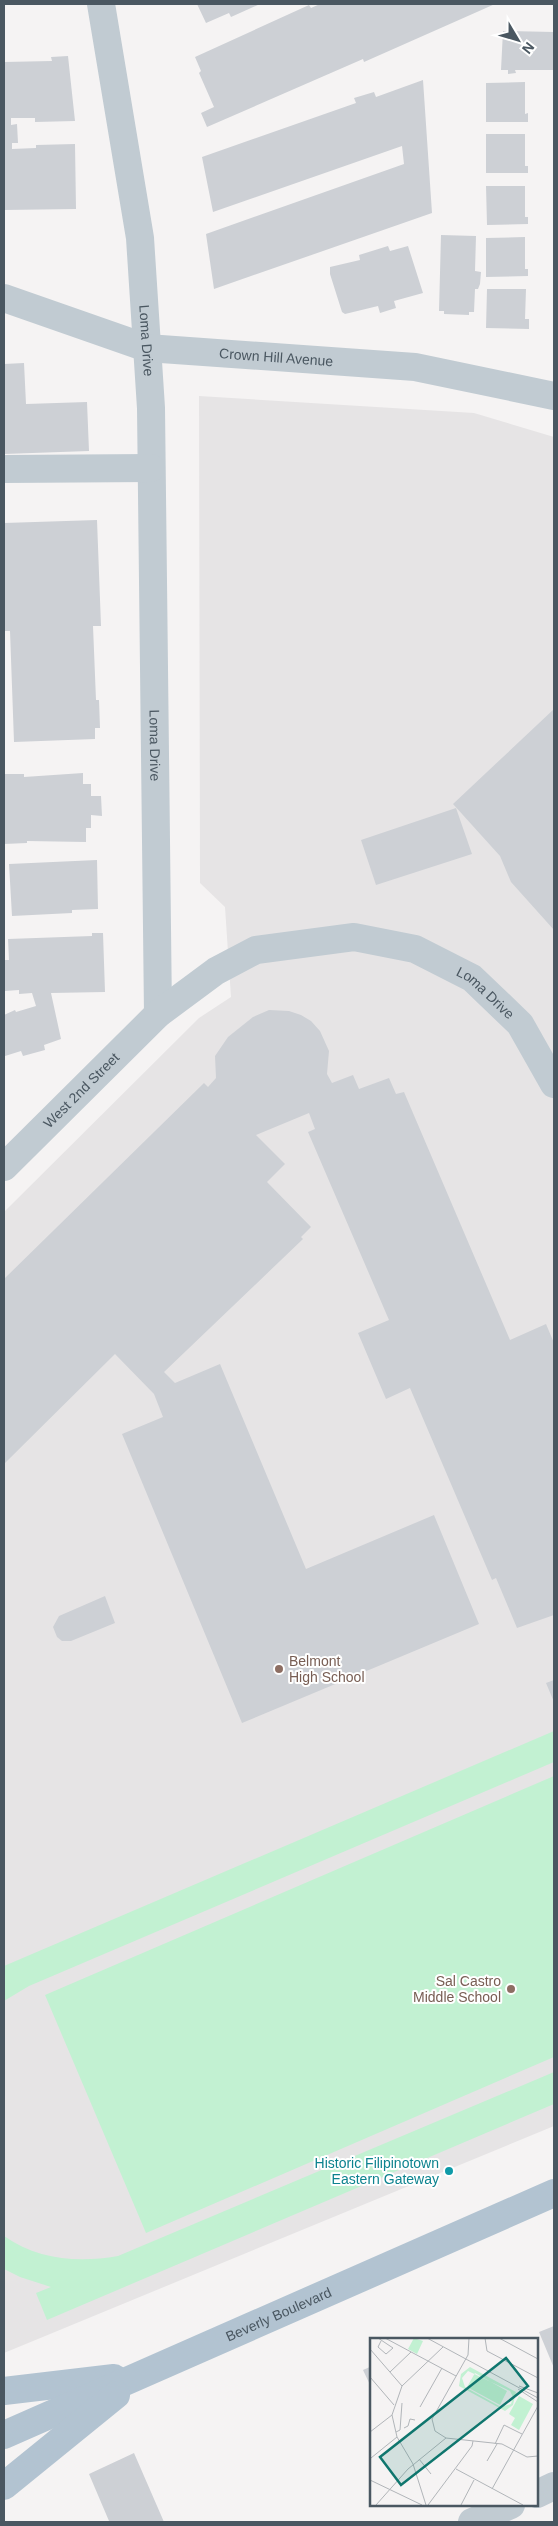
<svg xmlns="http://www.w3.org/2000/svg" width="558" height="2526" font-family="Arial,sans-serif">
<rect width="100%" height="100%" fill="#f5f3f3"/>
<path fill="#e6e4e5" d="M 199,396 L 474,413 L 554,437 L 554,2126 L 4,2353 L 4,1212 L 199,1018 L 231,997 L 225,907 L 200,883 Z"/>
<path fill="#c2f1d2" d="M 554,1731 L 554,1762 L 29,1986 L 4,2001 L 4,1966 Z
M 554,1776 L 554,2057 L 146,2233 L 45,1995 Z
M 554,2072 L 554,2104 L 47,2320 L 36,2293 L 51,2287 L 20,2277 L 4,2269 L 4,2236 C 38,2260 78,2263 118,2256 Z"/>
<path fill="#cdd0d5" d="M 197,4 L 260,4 L 231,17 L 229,13 L 206,23 Z
M 320,4 L 495,4 L 364,62 L 363,59 L 207,127 L 201,113 L 214,107 L 199,73 L 201,71 L 195,57 L 309,5 L 311,8 Z
M 503,31 L 554,32 L 554,70 L 515,70 L 516,73 L 508,74 L 508,70 L 501,70 Z
M 68,56 L 75,121 L 35,122 L 35,118 L 11,118 L 11,125 L 17,124 L 18,143 L 12,143 L 12,149 L 36,148 L 36,145 L 75,144 L 76,209 L 4,210 L 4,62 L 52,61 L 51,57 Z
M 423,80 L 432,213 L 214,289 L 206,234 L 404,164 L 402,146 L 213,212 L 202,157 L 356,103 L 354,98 L 374,92 L 376,97 Z
M 525,82 L 525,114 L 528,113 L 528,122 L 486,122 L 486,83 Z
M 486,134 L 525,134 L 525,166 L 528,166 L 528,173 L 486,173 Z
M 486,186 L 525,186 L 525,217 L 528,217 L 528,224 L 487,225 Z
M 441,235 L 476,236 L 475,271 L 481,272 L 480,284 L 478,289 L 475,289 L 474,312 L 469,312 L 469,315 L 444,314 L 444,311 L 439,311 Z
M 525,237 L 525,269 L 528,269 L 528,276 L 486,277 L 486,238 Z
M 388,246 L 390,251 L 408,246 L 423,293 L 394,301 L 396,308 L 380,313 L 378,306 L 345,314 L 342,312 L 330,274 L 330,267 L 360,260 L 359,255 Z
M 487,289 L 526,289 L 525,319 L 529,319 L 529,329 L 486,328 Z
M 24,363 L 26,404 L 87,402 L 89,451 L 4,454 L 4,364 Z
M 97,520 L 101,626 L 93,626 L 96,700 L 99,700 L 100,728 L 95,728 L 95,739 L 14,742 L 10,631 L 4,631 L 4,523 Z
M 554,709 L 554,930 L 511,882 L 500,856 L 453,804 Z
M 83,773 L 83,784 L 91,784 L 91,796 L 101,796 L 102,816 L 91,815 L 91,828 L 86,828 L 86,842 L 27,841 L 27,843 L 4,844 L 4,774 L 24,774 L 24,777 Z
M 456,808 L 472,854 L 376,885 L 361,840 Z
M 97,860 L 98,909 L 72,910 L 72,913 L 12,916 L 9,864 Z
M 92,933 L 103,933 L 105,992 L 51,993 L 61,1039 L 44,1045 L 45,1050 L 23,1056 L 21,1051 L 5,1056 L 4,1015 L 15,1010 L 16,1012 L 36,1006 L 32,993 L 19,994 L 19,990 L 5,991 L 4,960 L 9,960 L 8,939 L 92,936 Z
M 269,1010 L 289,1011 L 301,1015 L 311,1021 L 320,1031 L 329,1051 L 327,1074 L 332,1083 L 353,1075 L 359,1089 L 389,1078 L 396,1094 L 404,1092 L 510,1340 L 546,1324 L 554,1343 L 554,1615 L 517,1628 L 496,1578 L 492,1580 L 410,1388 L 386,1399 L 358,1333 L 389,1320 L 308,1132 L 315,1129 L 309,1113 L 256,1135 L 285,1164 L 267,1182 L 311,1227 L 301,1237 L 303,1239 L 164,1372 L 175,1383 L 220,1364 L 306,1569 L 434,1515 L 479,1624 L 242,1723 L 122,1434 L 163,1417 L 154,1394 L 115,1354 L 4,1464 L 4,1279 L 204,1083 L 208,1087 L 216,1078 L 215,1056 L 228,1037 L 253,1017 Z
M 105,1596 L 115,1623 L 71,1641 L 62,1641 L 57,1637 L 53,1627 L 59,1616 Z
M 554,1680 L 554,1702 L 546,1683 Z
M 554,2326 L 554,2368 L 539,2332 Z
M 372,2366 L 372,2389 L 363,2370 Z
M 134,2453 L 164,2522 L 105,2522 L 109,2521 L 89,2474 Z"/>
<g fill="none" stroke-linecap="round" stroke-linejoin="round">
<g stroke="#c1cbd2" stroke-width="28">
<path id="s1" d="M 101,4 L 140,238 L 151,408 L 158,1014"/>
<path id="s2" d="M 4,298 L 147,348 L 415,367 L 554,396"/>
<path d="M 4,469 L 151,468"/>
<path id="s3" d="M 4,1167 L 158,1014 L 216,971 L 256,950 L 354,937 L 415,949 L 472,978 L 520,1024 L 554,1084"/>
<path d="M 537,2494 L 554,2486"/>
<path d="M 472,2522 L 511,2505"/>
</g>
<g stroke="#b2c3d1" stroke-width="28">
<path d="M 4,2391 L 114,2378"/>
<path id="s4" d="M 4,2435 L 554,2193"/>
<path d="M 4,2486 L 116,2395"/>
</g>
</g>
<g fill="#8d6e63" stroke="#fff" stroke-width="2">
<circle cx="279" cy="1669" r="5"/>
<circle cx="511" cy="1989" r="5"/>
</g>
<circle fill="#0f9aa8" stroke="#fff" stroke-width="2" cx="449" cy="2171" r="5"/>
<g text-anchor="middle" dominant-baseline="central" stroke-width="4" stroke-linejoin="round" paint-order="stroke">
<g font-size="14" fill="#4a5761" stroke="#fff">
<text stroke="none"><textPath href="#s1" startOffset="340">Loma Drive</textPath></text>
<text stroke="none"><textPath href="#s2" startOffset="281">Crown Hill Avenue</textPath></text>
<text stroke="none"><textPath href="#s1" startOffset="745">Loma Drive</textPath></text>
<text stroke="none"><textPath href="#s3" startOffset="579">Loma Drive</textPath></text>
<text stroke="none"><textPath href="#s3" startOffset="109">West 2nd Street</textPath></text>
<text stroke="none"><textPath href="#s4" startOffset="300">Beverly Boulevard</textPath></text>
</g>
<g font-size="14" fill="#785e54" stroke="#fff" text-anchor="start">
<text x="289" y="1661">Belmont<tspan x="289" dy="16">High School</tspan></text>
<text x="501" y="1981" text-anchor="end">Sal Castro<tspan x="501" dy="16">Middle School</tspan></text>
</g>
<g font-size="14" fill="#0d838f" stroke="#fff" text-anchor="end">
<text x="439" y="2163">Historic Filipinotown<tspan x="439" dy="16">Eastern Gateway</tspan></text>
</g>
</g>
<g transform="translate(370 2338)">
<rect width="168" height="168" fill="#f5f3f3"/>
<path d="M 44,0 L 53,3 L 47,16 L 38,11 ZM 100,29 L 146,54 L 143,67 L 135,73 L 89,48 L 91,36 ZM 98,33 L 140,53 L 143,59 L 141,66 L 131,69 L 95,49 L 92,40 ZM 105,35 L 137,53 L 130,67 L 97,49 ZM 149,58 L 163,66 L 149,92 L 141,87 L 145,80 L 139,76 Z" fill="#c2f1d2" fill-rule="evenodd"/>
<path fill="none" stroke="#b1b5b9" stroke-width="1" d="M 8,0 L 23,10 L 16,16 L 8,9 L 11,3M 15,0 L 86,38M 57,0 L 168,60M 99,0 L 98,17 L 62,81 L 65,93 L 76,100 L 132,106 L 157,119 L 168,118M 115,0 L 117,13 L 168,40M 129,0 L 168,21M 0,11 L 32,48M 20,34 L 41,14M 0,39 L 24,67M 149,48 L 168,55M 148,51 L 168,64M 50,69 L 72,30M 34,90 L 38,88 L 40,81 L 45,82M 0,94 L 22,77M 26,94 L 30,92 L 32,65M 125,106 L 134,87 L 152,96M 1,120 L 27,99M 49,121 L 61,136M 117,123 L 127,106M 86,131 L 153,167M 0,142 L 52,167M 122,151 L 168,68M 6,167 L 38,131 L 76,100M 56,167 L 43,126 L 27,99 L 22,77 L 32,48 L 73,9M 58,167 L 102,108 L 103,103M 91,167 L 104,142"/>
<path fill="#0f766e" fill-opacity="0.15" stroke="#0f766e" stroke-width="2.5" d="M 136,20 L 158,48 L 31,147 L 10,119 Z"/>
<rect width="168" height="168" fill="none" stroke="#4a5761" stroke-width="2.5"/>
</g>
<rect width="558" height="2526" fill="none" stroke="#4a5761" stroke-width="10"/>
<g transform="translate(518 40) rotate(128)" stroke="#ffffff" stroke-width="4" paint-order="stroke">
<path d="M0-4L9 19L0 12L-9 19Z" fill="#4a5761"/>
<text y="-8" font-size="14" font-weight="bold" text-anchor="middle" fill="#4a5761">N</text>
</g>
</svg>
